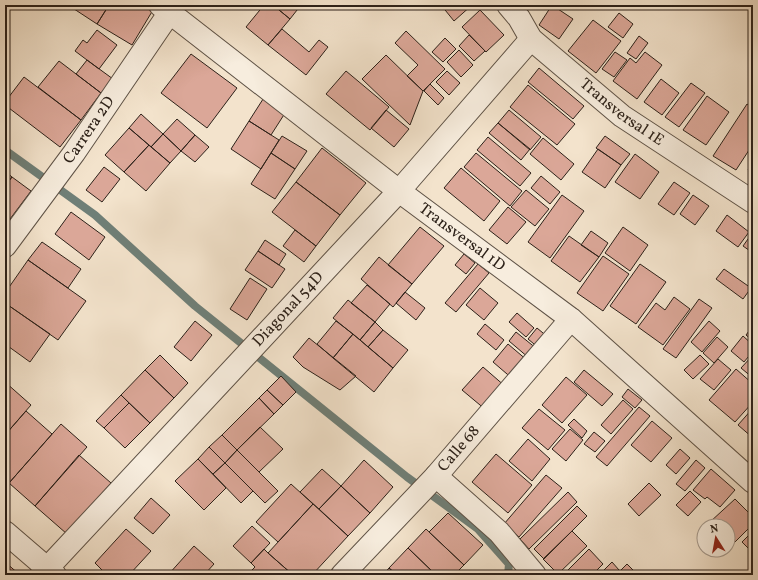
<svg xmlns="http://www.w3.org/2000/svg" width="758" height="580" font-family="Vollkorn,serif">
<rect width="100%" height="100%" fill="#f3e3cc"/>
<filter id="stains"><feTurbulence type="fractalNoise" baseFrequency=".005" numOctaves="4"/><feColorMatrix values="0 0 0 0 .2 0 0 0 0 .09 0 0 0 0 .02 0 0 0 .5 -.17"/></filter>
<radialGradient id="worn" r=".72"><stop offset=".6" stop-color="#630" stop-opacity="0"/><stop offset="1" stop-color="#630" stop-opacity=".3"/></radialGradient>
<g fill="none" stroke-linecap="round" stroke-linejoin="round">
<path stroke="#6f7f77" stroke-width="8" d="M 5,150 L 95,215 L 195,306 L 407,477 L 478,529 L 509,564 L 508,575"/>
</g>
<path fill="#dba798" stroke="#2c2119" d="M 68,5 L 109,5 L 97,24 Z
M 109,5 L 144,5 L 153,10 L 132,45 L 97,24 Z
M 264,5 L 273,5 L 290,19 L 268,45 L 246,27 Z
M 273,5 L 301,5 L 290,19 Z
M 441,5 L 472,5 L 454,21 Z
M 552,5 L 573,19 L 559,39 L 539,25 Z
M 480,10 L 504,35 L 486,52 L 462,27 Z
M 619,13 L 633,24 L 623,38 L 608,27 Z
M 593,20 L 621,41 L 596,73 L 568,51 Z
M 282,29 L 309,52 L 319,40 L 328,47 L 306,75 L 268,45 Z
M 97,30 L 117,45 L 99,69 L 75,51 L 83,40 L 87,43 Z
M 406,31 L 445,69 L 423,91 L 407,76 L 418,65 L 395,43 Z
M 469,35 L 485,51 L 474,61 L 459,46 Z
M 639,36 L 648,43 L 636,59 L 627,53 Z
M 445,38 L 456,49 L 443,62 L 432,52 Z
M 459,50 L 473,65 L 461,77 L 447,62 Z
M 615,52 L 627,60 L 614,77 L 602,69 Z
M 645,52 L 662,65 L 637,99 L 613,81 L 630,58 L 636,63 Z
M 191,54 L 237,88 L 207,128 L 161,93 Z
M 386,55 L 423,91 L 410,125 L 362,79 Z
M 87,60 L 113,79 L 101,93 L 76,74 Z
M 59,61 L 101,93 L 81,120 L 38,87 Z
M 539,68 L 584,106 L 573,119 L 528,82 Z
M 346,71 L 389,107 L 370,130 L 326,94 Z
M 447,71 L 460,83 L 449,95 L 436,82 Z
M 24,77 L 81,120 L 60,147 L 5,105 L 5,102 Z
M 661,79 L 679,93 L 662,115 L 644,102 Z
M 691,83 L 705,93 L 679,127 L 665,117 Z
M 430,84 L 444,98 L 438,105 L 424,91 Z
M 528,85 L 575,124 L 557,145 L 510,107 Z
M 265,96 L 287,110 L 271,135 L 249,121 Z
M 707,96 L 729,112 L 706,145 L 683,130 Z
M 747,104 L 753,108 L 753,144 L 736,170 L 713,156 Z
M 386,110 L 409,129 L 394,147 L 371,128 Z
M 509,110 L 541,137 L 530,150 L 498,123 Z
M 141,114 L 163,134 L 151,147 L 129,128 Z
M 177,119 L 195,135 L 181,151 L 163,134 Z
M 249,121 L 279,140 L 261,169 L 231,149 Z
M 498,123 L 530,149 L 521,160 L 489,133 Z
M 129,128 L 149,145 L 124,172 L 105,155 Z
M 163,134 L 181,151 L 170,163 L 151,147 Z
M 195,135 L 209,147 L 195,162 L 181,151 Z
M 282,136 L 307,151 L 295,169 L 271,153 Z
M 605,136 L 630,154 L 621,165 L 596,148 Z
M 488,137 L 531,173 L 520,186 L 477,150 Z
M 543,138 L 574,164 L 561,180 L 530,154 Z
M 149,145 L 170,163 L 146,191 L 124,172 Z
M 322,148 L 366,183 L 340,215 L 296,182 Z
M 598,149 L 621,165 L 605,188 L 582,172 Z
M 271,153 L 295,169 L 275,199 L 251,184 Z
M 476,153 L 522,191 L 510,206 L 464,167 Z
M 635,154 L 659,172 L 640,199 L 615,182 Z
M 753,162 L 753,173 L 748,170 Z
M 104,167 L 120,179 L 102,202 L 86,190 Z
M 461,168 L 500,201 L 484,221 L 444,188 Z
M 5,171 L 12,177 L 5,186 Z
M 541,176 L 560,192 L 550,204 L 531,188 Z
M 12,177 L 31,191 L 10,219 L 5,215 L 5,186 Z
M 296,182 L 340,215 L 316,246 L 272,212 Z
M 674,182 L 690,193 L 674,215 L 658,204 Z
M 526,190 L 549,209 L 535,226 L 511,207 Z
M 562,195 L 584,211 L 550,258 L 528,242 Z
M 693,195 L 709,206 L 695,225 L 680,214 Z
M 508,207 L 526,222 L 507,244 L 489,230 Z
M 71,212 L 105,237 L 89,260 L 55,234 Z
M 5,215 L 10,219 L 5,225 Z
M 727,215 L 749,232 L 738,247 L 716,231 Z
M 420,227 L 444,246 L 412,284 L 388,265 Z
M 623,227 L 648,245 L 630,271 L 605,253 Z
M 295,230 L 316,246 L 304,262 L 283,246 Z
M 591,231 L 608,243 L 599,257 L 581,245 Z
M 753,232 L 753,253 L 743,246 Z
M 569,236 L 599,257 L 580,282 L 551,261 Z
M 265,240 L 286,254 L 279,265 L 258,251 Z
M 42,242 L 81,269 L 68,288 L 28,260 Z
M 258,251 L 285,269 L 272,288 L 245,270 Z
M 464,254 L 475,263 L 466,274 L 455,265 Z
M 603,256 L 629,274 L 603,311 L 577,293 Z
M 379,257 L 412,284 L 393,307 L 361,279 Z
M 28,260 L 86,301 L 58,340 L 5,303 L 5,293 Z
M 478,264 L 489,273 L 456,312 L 445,303 Z
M 640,264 L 666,282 L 636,324 L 610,306 Z
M 724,269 L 751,288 L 743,299 L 716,279 Z
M 250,278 L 267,289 L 247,320 L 230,309 Z
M 367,285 L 390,304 L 375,322 L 351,303 Z
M 480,288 L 498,303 L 484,320 L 466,305 Z
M 405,292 L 425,308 L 416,320 L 396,303 Z
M 674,297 L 690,309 L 663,345 L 638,327 L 656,303 L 665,310 Z
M 699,299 L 712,308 L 676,358 L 663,349 Z
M 348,300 L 375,322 L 360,340 L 333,318 Z
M 5,303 L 50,334 L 30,362 L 5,344 Z
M 517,313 L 534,328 L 526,337 L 509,322 Z
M 753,319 L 753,341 L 746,335 L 752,327 L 749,324 Z
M 195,321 L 212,335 L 191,361 L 174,347 Z
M 336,321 L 353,334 L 333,358 L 317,344 Z
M 709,321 L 720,331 L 702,352 L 691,342 Z
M 375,322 L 383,330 L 368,347 L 360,340 Z
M 485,324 L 504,340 L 496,350 L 477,334 Z
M 537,328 L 549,338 L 540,349 L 528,339 Z
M 383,330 L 408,350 L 393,368 L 368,347 Z
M 516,332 L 537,349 L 529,358 L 509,341 Z
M 353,334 L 393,368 L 374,392 L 333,358 Z
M 743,336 L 753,345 L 753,351 L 744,362 L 731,351 Z
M 717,337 L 728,347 L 714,363 L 703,353 Z
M 309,338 L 356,376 L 340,390 L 303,367 L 293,357 Z
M 508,344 L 528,361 L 514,380 L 493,362 Z
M 160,355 L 188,383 L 174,398 L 145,370 Z
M 700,355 L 709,364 L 693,379 L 684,370 Z
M 753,355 L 753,378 L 741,368 Z
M 718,359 L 731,370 L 714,390 L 700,379 Z
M 483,367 L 506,387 L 486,410 L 462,390 Z
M 736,369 L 753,384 L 753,402 L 735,422 L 709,400 Z
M 145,370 L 174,398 L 150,423 L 121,395 Z
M 584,370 L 613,394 L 602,406 L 574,382 Z
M 281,376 L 296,392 L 283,405 L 267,390 Z
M 566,377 L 587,395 L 562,423 L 542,405 Z
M 5,382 L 31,405 L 5,435 Z
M 628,389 L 642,400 L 635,408 L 622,397 Z
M 267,390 L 283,405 L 274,414 L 259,398 Z
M 121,395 L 129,403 L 104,428 L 96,421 Z
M 259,398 L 274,414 L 237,450 L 222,435 Z
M 623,400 L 633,409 L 611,434 L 601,425 Z
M 129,403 L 150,423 L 125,448 L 104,428 Z
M 639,407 L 650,416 L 607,466 L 596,457 Z
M 753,408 L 753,438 L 738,425 Z
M 539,409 L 565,430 L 548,450 L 522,428 Z
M 26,411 L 52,434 L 9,483 L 5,480 L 5,435 Z
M 574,419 L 587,431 L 582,438 L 568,425 Z
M 652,421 L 672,438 L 651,462 L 631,445 Z
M 61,424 L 87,447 L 35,506 L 9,483 Z
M 260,427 L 283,449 L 259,472 L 237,450 Z
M 570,429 L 583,440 L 566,461 L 552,449 Z
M 594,432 L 605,441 L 595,452 L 584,444 Z
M 222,435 L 237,450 L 225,463 L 209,447 Z
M 528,439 L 550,459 L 532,481 L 509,461 Z
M 209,447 L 225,463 L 213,474 L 198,459 Z
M 680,449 L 690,458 L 676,474 L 666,465 Z
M 237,450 L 278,491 L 265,503 L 225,463 Z
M 496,454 L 532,485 L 508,513 L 472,482 Z
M 79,455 L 111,483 L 67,534 L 35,506 Z
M 198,459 L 226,488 L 204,510 L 175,481 Z
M 364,460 L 393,487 L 370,513 L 341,486 Z
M 696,460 L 705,468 L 685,491 L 676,484 Z
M 225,463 L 253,491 L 241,503 L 213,474 Z
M 322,469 L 341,486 L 319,509 L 300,492 Z
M 711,469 L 735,490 L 720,507 L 707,497 L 705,499 L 693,490 Z
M 546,475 L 562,488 L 519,537 L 504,524 Z
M 649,483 L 661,495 L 639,516 L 628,504 Z
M 291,484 L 313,504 L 278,542 L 256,522 Z
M 341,486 L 370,513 L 348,536 L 319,509 Z
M 690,491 L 701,502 L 688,516 L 676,505 Z
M 568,492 L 577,502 L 529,549 L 520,539 Z
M 151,498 L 170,515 L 153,534 L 134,518 Z
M 735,499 L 753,517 L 753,524 L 732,545 L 728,540 L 728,526 L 714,526 L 710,522 Z
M 313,504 L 348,536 L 312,575 L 293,575 L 268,553 Z
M 577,506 L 587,516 L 544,559 L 534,549 Z
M 448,513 L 483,545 L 464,565 L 429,532 Z
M 252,526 L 270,543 L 251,563 L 233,546 Z
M 126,529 L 151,551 L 129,575 L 107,575 L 95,563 Z
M 426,529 L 464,565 L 454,575 L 436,575 L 408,548 Z
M 572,531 L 587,546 L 558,574 L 543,559 Z
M 753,531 L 753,553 L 742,542 Z
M 194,546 L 214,564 L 204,575 L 168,575 Z
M 408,548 L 436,575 L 397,575 L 389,568 Z
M 264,549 L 268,553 L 293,575 L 247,575 L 255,567 L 251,563 Z
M 589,549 L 603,564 L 592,575 L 563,575 Z
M 5,562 L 20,575 L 5,575 Z
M 612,562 L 619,570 L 614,575 L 599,575 Z
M 627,564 L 636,573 L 633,575 L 616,575 Z
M 389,568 L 397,575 L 383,575 Z"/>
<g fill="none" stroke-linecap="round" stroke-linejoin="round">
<g stroke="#5e5246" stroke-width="24">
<g id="minor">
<path id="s1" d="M 160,5 L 399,191 L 571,319 L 753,482"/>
<path id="s2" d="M 508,5 L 519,18 L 531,39 L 622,116 L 753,202"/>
<path id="s3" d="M 5,246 L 74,153 L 170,12"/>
<path d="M 436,476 L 499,532 L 535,575"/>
<path d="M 5,532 L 55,575"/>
<path id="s4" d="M 41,575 L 399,191 L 531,39"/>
<path id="s5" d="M 342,575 L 436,476 L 571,319"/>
</g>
</g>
<use href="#minor" stroke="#f7edde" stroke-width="22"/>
</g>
<g text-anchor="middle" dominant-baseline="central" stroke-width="3" stroke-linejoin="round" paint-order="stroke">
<g font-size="16" fill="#2c2119" stroke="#f7edde">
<text stroke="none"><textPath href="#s2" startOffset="158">Transversal 1E</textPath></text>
<text stroke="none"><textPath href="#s3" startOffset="143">Carrera 2D</textPath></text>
<text stroke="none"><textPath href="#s1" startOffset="381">Transversal 1D</textPath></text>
<text stroke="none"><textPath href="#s4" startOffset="363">Diagonal 54D</textPath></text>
<text stroke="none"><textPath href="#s5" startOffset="172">Calle 68</textPath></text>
</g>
</g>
<rect width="758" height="580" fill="none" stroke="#f3e3cc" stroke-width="20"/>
<rect x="6" y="6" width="746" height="568" fill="none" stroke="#2c2119" stroke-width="2"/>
<rect x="10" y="10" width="738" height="560" fill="none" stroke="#2c2119"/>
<g transform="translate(716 538) rotate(349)"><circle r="19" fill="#f7edde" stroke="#a69b8f"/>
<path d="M0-3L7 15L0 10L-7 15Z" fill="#8f2418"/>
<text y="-6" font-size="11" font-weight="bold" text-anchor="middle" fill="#2c2119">N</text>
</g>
<rect width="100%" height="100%" filter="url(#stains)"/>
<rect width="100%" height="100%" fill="url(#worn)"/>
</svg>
